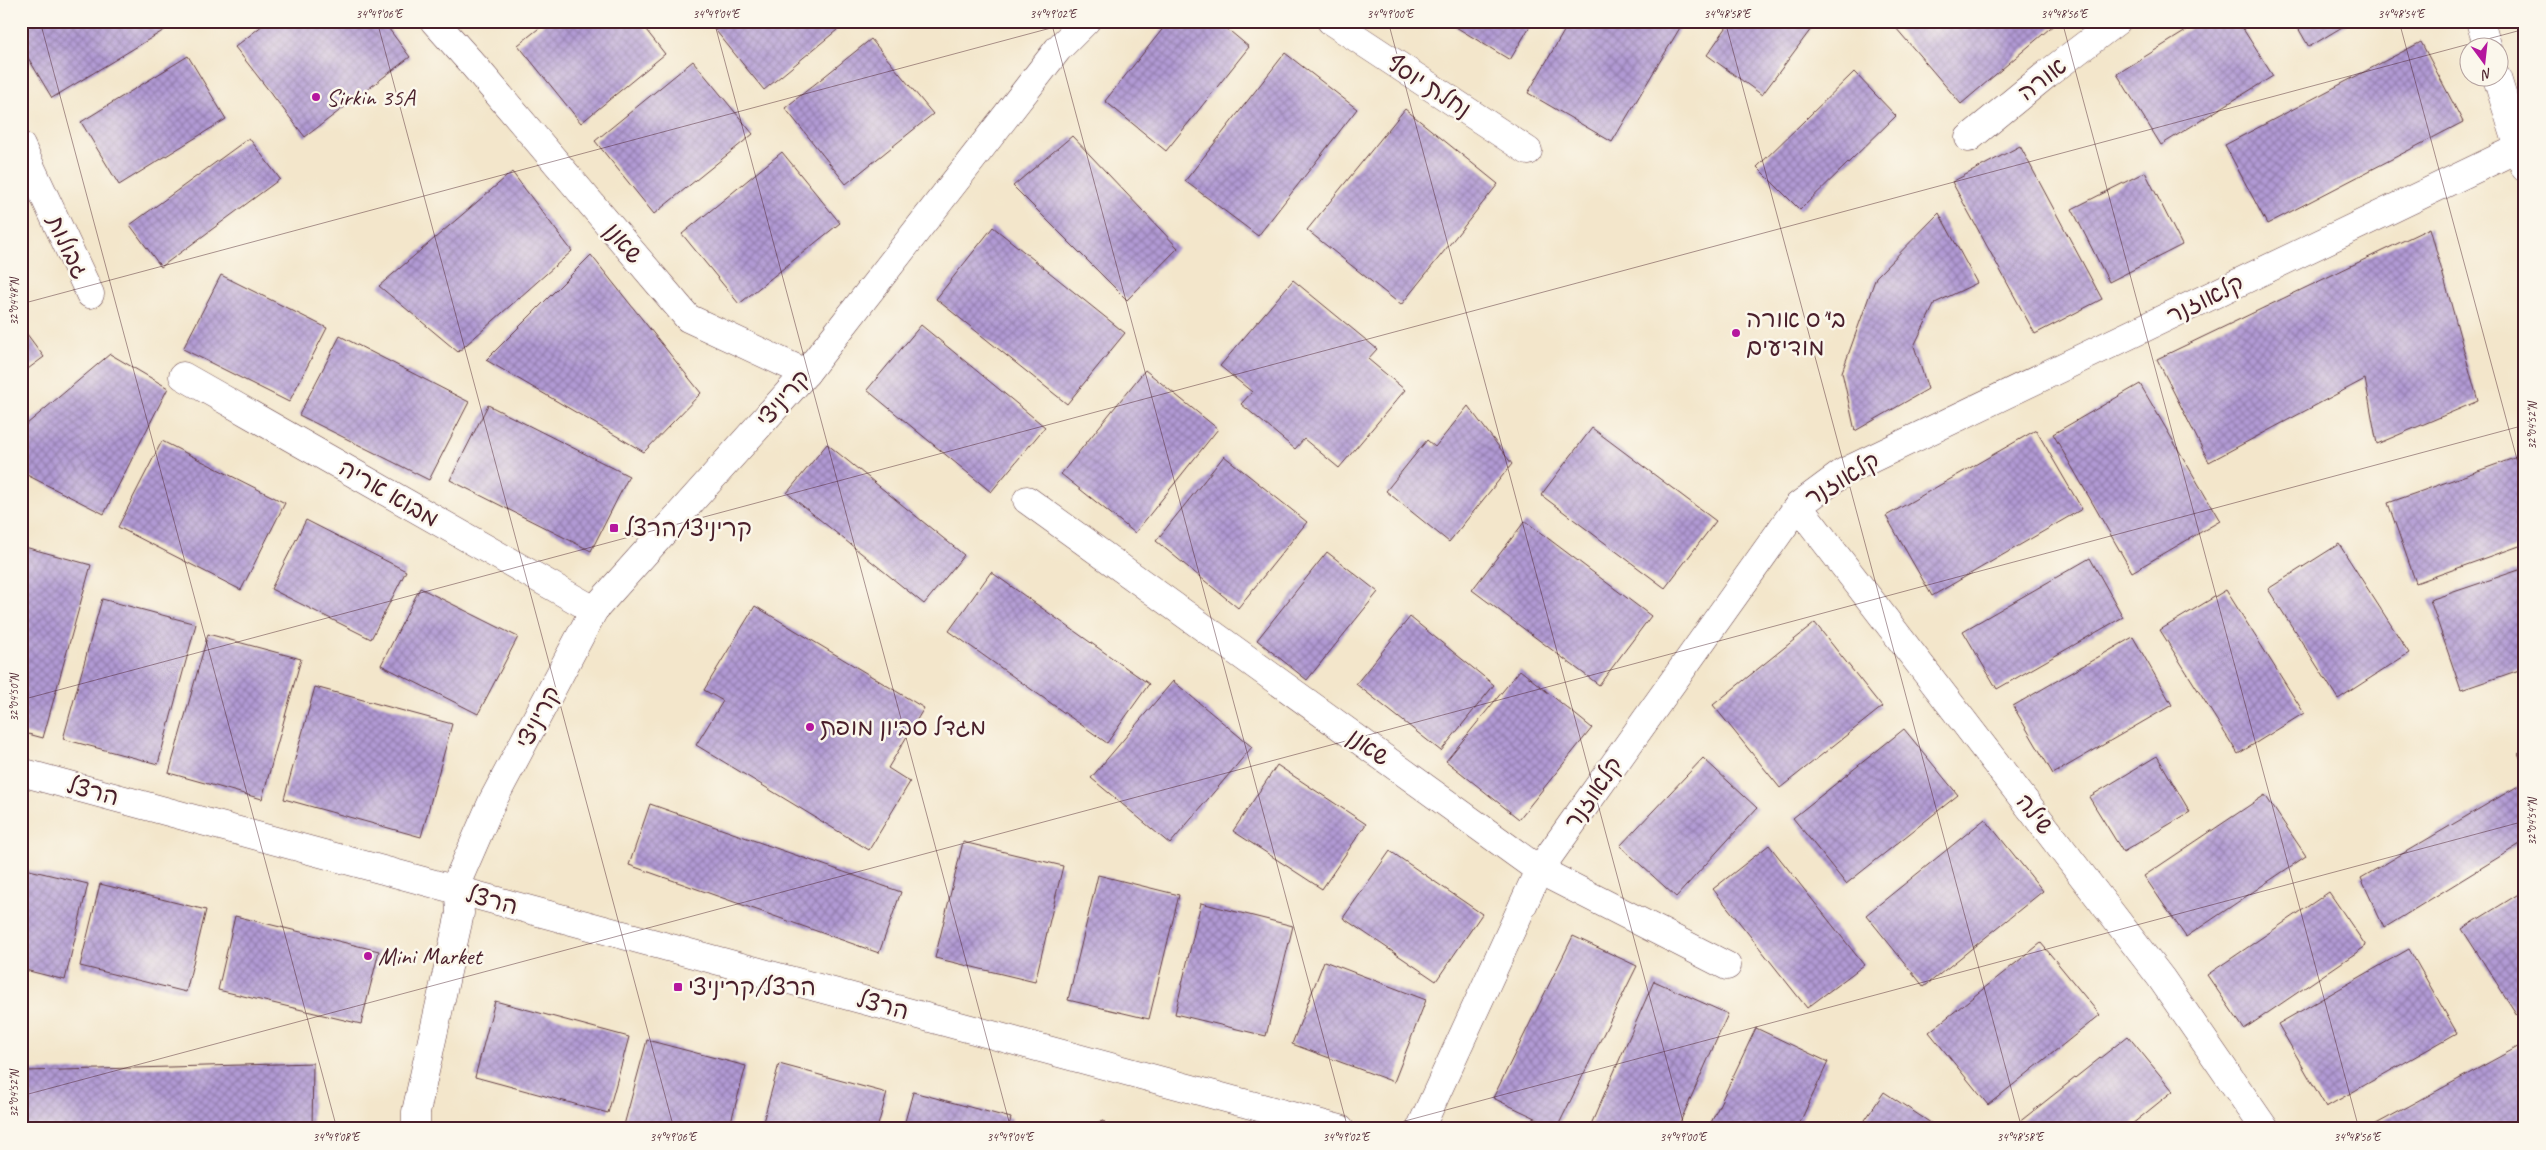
<svg xmlns="http://www.w3.org/2000/svg" width="2546" height="1150" font-family="Caveat,'Playpen Sans Hebrew',sans-serif">
<defs>
<pattern id="building-cross-hatch" width="8" height="8" patternUnits="userSpaceOnUse" patternTransform="scale(1.25)"><rect width="8" height="8" fill="#b19ad4"/><path d="M0 0l8 8M0 8l8-8" fill="none" stroke="#927dac"/></pattern>
</defs>
<rect width="100%" height="100%" fill="#fbf7ec"/>
<filter id="ink" filterUnits="userSpaceOnUse"><feTurbulence type="fractalNoise" baseFrequency=".02" numOctaves="2"/><feDisplacementMap in="SourceGraphic" scale="10" xChannelSelector="R" yChannelSelector="G"/><feConvolveMatrix kernelMatrix="1 2 1 2 8 2 1 2 1" color-interpolation-filters="sRGB"/></filter>
<filter id="wash" filterUnits="userSpaceOnUse"><feTurbulence type="fractalNoise" baseFrequency=".0096" numOctaves="4" result="noise"/><feDisplacementMap in="SourceGraphic" scale="20" xChannelSelector="R" yChannelSelector="G"/><feGaussianBlur stdDeviation="1.12" result="paint"/><feColorMatrix in="noise" values="0 0 0 0 0 0 0 0 0 0 0 0 0 0 0 0 0 1.4 0 .05"/><feComposite in="paint" operator="in"/></filter>
<g filter="url(#wash)">
<rect width="100%" height="100%" fill="#f3e6cb"/>
<g id="blocks">
<path fill="url(#building-cross-hatch)" d="M 27,21 L 168,21 L 171,26 L 52,98 L 21,46 L 21,25 Z
M 268,21 L 383,21 L 410,57 L 305,137 L 235,47 Z
M 548,21 L 639,21 L 665,54 L 581,123 L 518,45 Z
M 708,21 L 848,21 L 764,90 Z
M 1169,21 L 1218,21 L 1249,47 L 1166,151 L 1105,101 Z
M 1446,21 L 1533,21 L 1510,60 Z
M 1570,21 L 1684,21 L 1612,142 L 1528,93 Z
M 1731,21 L 1817,21 L 1762,95 L 1707,55 Z
M 1890,21 L 2055,21 L 2056,23 L 1961,104 Z
M 2202,21 L 2238,21 L 2273,76 L 2161,145 L 2117,74 Z
M 2294,21 L 2352,21 L 2309,47 Z
M 871,39 L 933,114 L 846,184 L 785,108 Z
M 2421,42 L 2463,122 L 2267,224 L 2225,145 Z
M 1285,53 L 1357,109 L 1258,236 L 1185,181 Z
M 188,56 L 226,119 L 119,185 L 81,122 Z
M 693,61 L 753,134 L 654,214 L 595,141 Z
M 1854,72 L 1896,116 L 1800,210 L 1757,167 Z
M 1405,109 L 1498,184 L 1401,305 L 1307,230 Z
M 1072,136 L 1178,248 L 1127,300 L 1013,186 Z
M 249,138 L 280,179 L 161,267 L 130,225 Z
M 2020,146 L 2102,299 L 2035,334 L 1952,182 Z
M 782,152 L 840,223 L 739,304 L 682,234 Z
M 512,172 L 572,251 L 458,352 L 379,286 Z
M 2145,172 L 2182,245 L 2109,282 L 2072,209 Z
M 1939,213 L 1977,283 L 1935,303 L 1914,346 L 1928,389 L 1855,431 L 1842,372 L 1876,277 Z
M 993,227 L 1125,333 L 1067,404 L 936,299 Z
M 2430,228 L 2478,401 L 2377,444 L 2365,379 L 2209,462 L 2157,359 Z
M 591,255 L 701,393 L 644,452 L 486,360 Z
M 221,275 L 327,328 L 289,402 L 183,349 Z
M 1293,280 L 1377,349 L 1368,359 L 1405,390 L 1339,468 L 1304,439 L 1295,449 L 1241,404 L 1252,392 L 1220,366 Z
M 921,325 L 1045,427 L 991,492 L 867,390 Z
M 21,326 L 44,357 L 21,374 Z
M 340,336 L 469,402 L 429,480 L 299,415 Z
M 110,354 L 168,388 L 104,514 L 21,472 L 21,429 Z
M 1145,370 L 1218,429 L 1135,533 L 1061,474 Z
M 2140,384 L 2220,521 L 2132,572 L 2053,434 Z
M 488,405 L 629,476 L 591,551 L 450,480 Z
M 1468,406 L 1512,464 L 1449,542 L 1386,491 L 1427,440 L 1435,447 Z
M 1592,428 L 1716,521 L 1665,588 L 1541,495 Z
M 2036,430 L 2082,509 L 1932,596 L 1886,516 Z
M 162,441 L 285,503 L 241,590 L 118,527 Z
M 827,444 L 964,555 L 924,604 L 787,493 Z
M 1224,456 L 1307,522 L 1238,608 L 1156,541 Z
M 2517,457 L 2525,478 L 2525,544 L 2416,583 L 2388,503 Z
M 306,520 L 406,571 L 371,639 L 271,589 Z
M 1525,521 L 1651,616 L 1599,685 L 1472,590 Z
M 2339,544 L 2409,653 L 2338,699 L 2268,589 Z
M 21,546 L 91,565 L 43,738 L 21,732 Z
M 1327,552 L 1378,592 L 1307,680 L 1257,640 Z
M 2090,558 L 2123,617 L 1997,689 L 1963,631 Z
M 2525,568 L 2525,668 L 2461,690 L 2430,600 Z
M 991,572 L 1149,684 L 1107,743 L 949,631 Z
M 420,588 L 518,637 L 478,714 L 381,665 Z
M 2226,590 L 2304,713 L 2238,754 L 2160,630 Z
M 102,599 L 196,624 L 158,764 L 63,739 Z
M 755,606 L 924,708 L 888,768 L 910,782 L 869,850 L 696,745 L 723,701 L 704,690 Z
M 1410,617 L 1494,685 L 1441,751 L 1356,684 Z
M 1815,623 L 1882,707 L 1780,788 L 1713,705 Z
M 208,634 L 301,659 L 262,799 L 169,773 Z
M 2133,637 L 2172,705 L 2053,774 L 2013,706 Z
M 1520,670 L 1592,728 L 1519,819 L 1446,761 Z
M 1173,681 L 1252,747 L 1170,844 L 1091,778 Z
M 315,687 L 452,724 L 421,837 L 284,799 Z
M 1904,729 L 1958,795 L 1846,884 L 1793,818 Z
M 2525,749 L 2525,769 L 2518,753 Z
M 2157,756 L 2190,812 L 2123,852 L 2089,797 Z
M 1703,758 L 1757,808 L 1676,897 L 1620,846 Z
M 1277,765 L 1366,824 L 1322,889 L 1233,831 Z
M 2525,782 L 2525,841 L 2384,928 L 2361,878 Z
M 2265,795 L 2306,856 L 2186,937 L 2144,876 Z
M 650,804 L 901,892 L 879,953 L 629,865 Z
M 1985,819 L 2043,891 L 1924,987 L 1866,915 Z
M 963,842 L 1063,866 L 1035,982 L 935,958 Z
M 1769,845 L 1864,965 L 1807,1008 L 1713,889 Z
M 1390,851 L 1482,914 L 1436,981 L 1343,918 Z
M 21,868 L 88,884 L 65,980 L 21,969 Z
M 1098,875 L 1179,895 L 1149,1019 L 1068,1000 Z
M 100,884 L 206,910 L 186,992 L 80,966 Z
M 2525,890 L 2525,1010 L 2517,1015 L 2462,929 Z
M 2329,892 L 2366,946 L 2244,1029 L 2207,975 Z
M 1201,903 L 1293,926 L 1266,1036 L 1175,1014 Z
M 235,916 L 379,951 L 361,1024 L 218,990 Z
M 1573,936 L 1637,966 L 1557,1128 L 1493,1098 Z
M 2041,943 L 2100,1015 L 1988,1105 L 1929,1032 Z
M 2409,949 L 2457,1033 L 2326,1107 L 2278,1024 Z
M 1324,961 L 1426,1000 L 1394,1082 L 1292,1044 Z
M 1654,981 L 1728,1014 L 1677,1129 L 1589,1129 Z
M 495,1001 L 629,1037 L 608,1113 L 475,1077 Z
M 1756,1028 L 1828,1062 L 1797,1129 L 1708,1129 Z
M 2128,1036 L 2173,1091 L 2126,1129 L 2023,1129 L 2018,1123 Z
M 647,1040 L 746,1066 L 729,1129 L 623,1129 Z
M 2525,1043 L 2525,1129 L 2367,1129 Z
M 313,1063 L 312,1129 L 21,1129 L 21,1095 L 27,1071 Z
M 779,1064 L 887,1093 L 877,1129 L 761,1129 Z
M 913,1092 L 1011,1118 L 1008,1129 L 903,1129 Z
M 1884,1092 L 1940,1129 L 1859,1129 Z
M 1104,1121 L 1106,1129 L 1071,1129 L 1071,1128 Z"/>
</g>
</g>
<g filter="url(#ink)">
<use href="#blocks" fill-opacity="0" stroke="#633d43" stroke-width="1"/>
<g fill="none" stroke-linecap="round" stroke-linejoin="round">
<g stroke="#633d43" stroke-width="29">
<path id="pedestrian" d="M 434,21 L 476,68"/>
</g>
<g stroke="#633d43" stroke-width="29">
<path id="minor" d="M 1331,21 L 1528,151
M 476,68 L 688,318 L 806,373
M 1969,138 L 2047,74 L 2117,21
M 21,146 L 90,294
M 183,376 L 594,610
M 1027,500 L 1539,870 L 1727,966
M 1798,506 L 2161,978 L 2265,1129
M 1420,1129 L 1539,870 L 1798,506 L 1844,472 L 2519,148"/>
</g>
<g stroke="#633d43" stroke-width="29">
<path id="tertiary" d="M 2480,21 L 2488,48
M 2497,78 L 2525,168
M 21,772 L 1340,1129
M 416,1129 L 416,1112 L 460,913 L 458,880 L 492,802 L 594,610 L 806,373 L 1058,49 L 1086,21"/>
</g>
<use href="#pedestrian" stroke="#fff" stroke-width="28"/>
<use href="#minor" stroke="#fff" stroke-width="28"/>
<use href="#tertiary" stroke="#fff" stroke-width="28"/>
</g>
</g>
<path fill="none" stroke="#4a1f2b" stroke-width="1" stroke-opacity="0.45" d="M 40,21 L 337,1129M 377,21 L 674,1129M 714,21 L 1011,1129M 1051,21 L 1348,1129M 1388,21 L 1685,1129M 1725,21 L 2022,1129M 2062,21 L 2359,1129M 2399,21 L 2525,489M 21,304 L 1077,21M 21,700 L 2525,29M 21,1096 L 2525,425M 1375,1129 L 2525,821"/>
<g fill="#b5179e" stroke="#fbf7ec" stroke-width="2">
<circle cx="316" cy="97" r="5"/>
<circle cx="1736" cy="333" r="5"/>
<rect x="609" y="523" width="10" height="10" rx="2.5"/>
<circle cx="810" cy="727" r="5"/>
<circle cx="368" cy="956" r="5"/>
<rect x="673" y="982" width="10" height="10" rx="2.5"/>
</g>
<g text-anchor="middle" dominant-baseline="central" stroke-width="5" stroke-linejoin="round" paint-order="stroke">
<g font-size="24" fill="#4a1f2b" stroke="#fbf7ec">
<text transform="translate(2042 79) rotate(-38)">אורה</text>
<text transform="translate(1429 86) rotate(33)">נחלת יוסף</text>
<text transform="translate(624 243) rotate(50)">שאנן</text>
<text transform="translate(68 247) rotate(65)">גבולות</text>
<text transform="translate(2205 299) rotate(-26)">קלאוזנר</text>
<text transform="translate(783 398) rotate(-49)">קריניצי</text>
<text transform="translate(1842 479) rotate(-31)">קלאוזנר</text>
<text transform="translate(389 493) rotate(30)">מבוא אריה</text>
<text transform="translate(538 717) rotate(-62)">קריניצי</text>
<text transform="translate(1369 747) rotate(36)">שאנן</text>
<text transform="translate(93 791) rotate(15)">הרצל</text>
<text transform="translate(1593 793) rotate(-55)">קלאוזנר</text>
<text transform="translate(2035 814) rotate(52)">שילה</text>
<text transform="translate(492 900) rotate(15)">הרצל</text>
<text transform="translate(883 1005) rotate(15)">הרצל</text>
</g>
<g font-size="24" fill="#4a1f2b" stroke="#fbf7ec" text-anchor="start">
<text x="326" y="97">Sirkin 35A</text>
<text x="1746" y="319">בי"ס אורה<tspan x="1746" dy="28">מודיעים</tspan></text>
<text x="624" y="528">קריניצי/הרצל</text>
<text x="820" y="727">מגדל סביון מופת</text>
<text x="378" y="956">Mini Market</text>
<text x="688" y="987">הרצל/קריניצי</text>
</g>
</g>
<rect width="2546" height="1150" fill="none" stroke="#fbf7ec" stroke-width="55"/>
<g transform="translate(2484 62) rotate(165)"><circle r="24" fill="#fbf7ec" stroke="#b4a19f"/>
<path d="M0-4L9 19L0 12L-9 19Z" fill="#b5179e"/>
<text y="-8" font-size="14" font-weight="bold" text-anchor="middle" fill="#4a1f2b">N</text>
</g>
<rect x="28" y="28" width="2490" height="1094" fill="none" stroke="#4a1f2b" stroke-width="2"/>
<g font-size="12" text-anchor="middle" fill="#4a1f2b">
<text x="379" y="18">34°49'06"E</text>
<text x="716" y="18">34°49'04"E</text>
<text x="1053" y="18">34°49'02"E</text>
<text x="1390" y="18">34°49'00"E</text>
<text x="1727" y="18">34°48'58"E</text>
<text x="2064" y="18">34°48'56"E</text>
<text x="2401" y="18">34°48'54"E</text>
<text transform="translate(14 302) rotate(-90)" y="4">32°04'48"N</text>
<text transform="translate(2532 426) rotate(-90)" y="4">32°04'52"N</text>
<text transform="translate(14 698) rotate(-90)" y="4">32°04'50"N</text>
<text transform="translate(2532 822) rotate(-90)" y="4">32°04'54"N</text>
<text transform="translate(14 1094) rotate(-90)" y="4">32°04'52"N</text>
<text x="336" y="1141">34°49'08"E</text>
<text x="673" y="1141">34°49'06"E</text>
<text x="1010" y="1141">34°49'04"E</text>
<text x="1346" y="1141">34°49'02"E</text>
<text x="1683" y="1141">34°49'00"E</text>
<text x="2020" y="1141">34°48'58"E</text>
<text x="2357" y="1141">34°48'56"E</text>
</g>
</svg>
